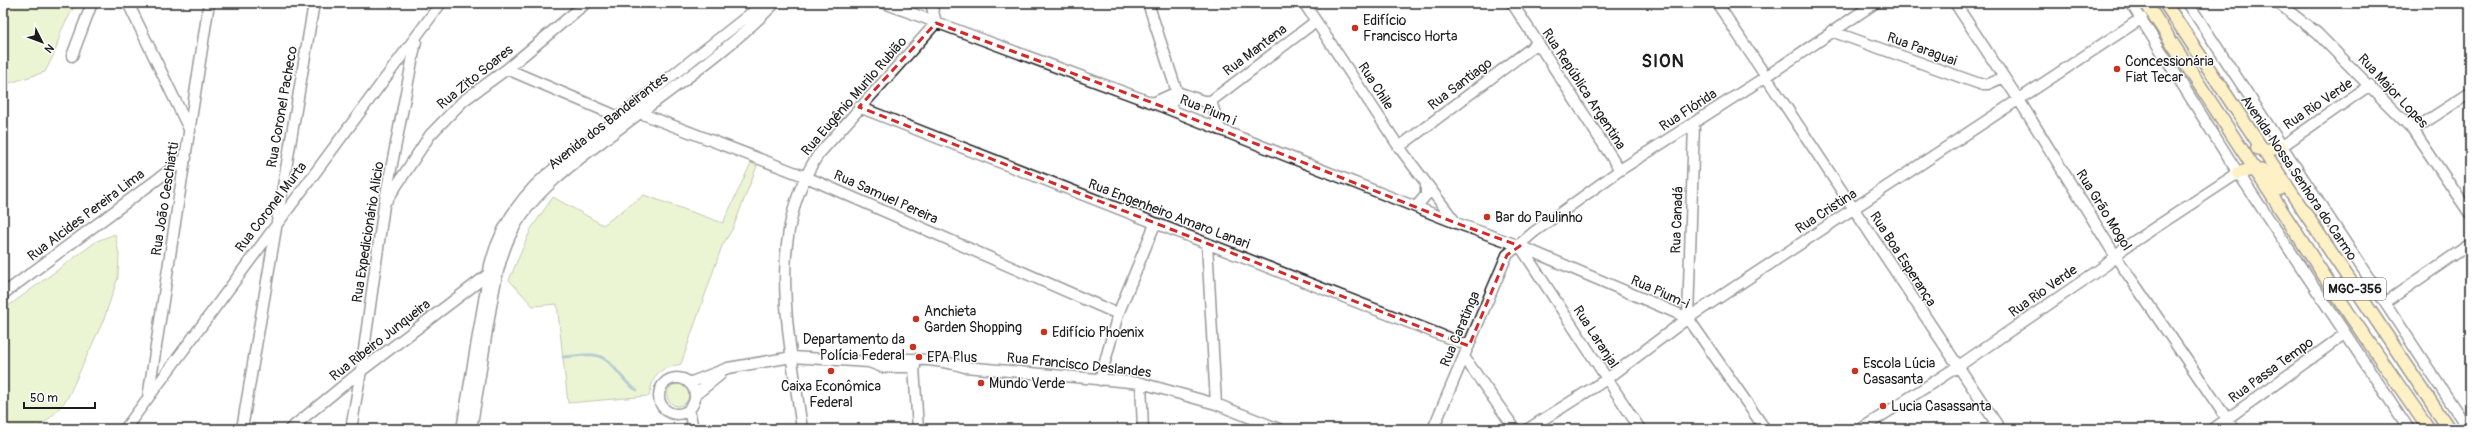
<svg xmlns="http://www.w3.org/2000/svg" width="2473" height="432" font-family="Pangolin,sans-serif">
<rect width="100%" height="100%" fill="#fff"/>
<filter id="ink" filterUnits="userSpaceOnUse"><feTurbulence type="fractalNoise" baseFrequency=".025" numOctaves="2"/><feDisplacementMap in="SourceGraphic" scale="8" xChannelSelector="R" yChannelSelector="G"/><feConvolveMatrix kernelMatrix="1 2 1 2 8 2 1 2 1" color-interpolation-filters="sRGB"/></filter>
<g filter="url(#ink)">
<path fill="#d4e99d" stroke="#78825c" d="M 3,3 L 76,3 L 61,31 L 55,52 L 45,72 L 3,85 Z
M 751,163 L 757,166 L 733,228 L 722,246 L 681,364 C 656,370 655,372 649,396 L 568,403 L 557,304 L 533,306 L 509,280 L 531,229 L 553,197 L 603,225 L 644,195 L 723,223 Z
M 115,234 L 119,255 L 118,277 L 104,319 L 67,399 L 52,416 L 37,429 L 3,429 L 3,310 L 97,241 Z
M667 395a11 11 0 1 1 22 0a11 11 0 1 1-22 0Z"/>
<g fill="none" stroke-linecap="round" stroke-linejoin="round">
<path stroke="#62909c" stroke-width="3" d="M 563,357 C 574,357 584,354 594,355 C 613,357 621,383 637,390"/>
<g stroke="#1c1c1c" stroke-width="13">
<path id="minor" d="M 128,3 L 190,131
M 884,3 L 1153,103 L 1456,223 L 1520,246 L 1688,318 L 1765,429
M 1148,3 L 1177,92 L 1169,109
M 1304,3 L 1399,147 L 1456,223
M 1512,3 L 1620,170
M 1717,3 L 2000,429
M 1955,3 L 2019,100 L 2116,257 L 2234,429
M 2131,3 L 2231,162 L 2409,429
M 2188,3 L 2468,429
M 2278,3 L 2317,33 L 2413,130 L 2470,214
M 1831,31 L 1980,84 L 1988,84 L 2004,77
M 72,56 L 92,3
M 507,69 L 619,117
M 1177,92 L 1203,101 L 1211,101 L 1316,21
M 1211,101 L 1220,130
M 1153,103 L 1177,92
M 859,107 L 1469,346
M 640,113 L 804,176 L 1118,314
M 2413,130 L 2470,93
M 1399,147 L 1538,43
M 2281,147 L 2370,85
M 387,200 L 430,135 L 463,101 L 507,69 L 586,3
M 1416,207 L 1426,195 L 1426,183
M 1207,244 L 1216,404
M 1520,246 L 1640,429
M 3,294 L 186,158
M 2386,302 L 2470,244
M 1688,318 L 1694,124
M 1464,357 L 1515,429
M 869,362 C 894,356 940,359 965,367 L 1141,383 L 1216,404 L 1279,429
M 914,367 L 918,429
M659 396a18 18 0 1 1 36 0a18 18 0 1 1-36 0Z
M 1100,380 L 1118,314 L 1155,224
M 689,383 L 728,368 L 792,357 L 869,362 L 882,367 L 915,367
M 1141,383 L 1143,429
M 695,395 L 720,375
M 148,398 L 209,3
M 689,409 L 693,429
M 125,429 L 441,3
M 242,429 L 314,3
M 290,429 L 361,371 L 490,273
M 351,429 L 361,371 L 384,205 L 416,41
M 462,429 L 490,265 C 499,231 518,200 545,176 L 764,3
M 471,429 C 477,396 482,363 487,330 C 493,296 497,259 514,228 C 534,191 579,159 612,134 C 667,92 726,53 775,3
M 802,429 C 790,339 764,236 818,155 L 936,23 L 931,3
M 1433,429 L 1507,255 L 1534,232 L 1620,170 L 1767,76 L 1875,3
M 1528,429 L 1607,379 L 1688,318 L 2142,18
M 1861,429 L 1957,367 L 2106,265 L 2124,248 L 2238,173
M 2213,429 L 2345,334"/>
</g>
<g stroke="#1c1c1c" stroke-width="15">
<path id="major" d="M 2146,3 L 2350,315 L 2429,429
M 2165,3 L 2449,429
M 2257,148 L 2268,150 L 2281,147
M 2238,173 C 2261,166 2266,169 2280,189"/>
</g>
<use href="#minor" stroke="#fff" stroke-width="10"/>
<use href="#major" stroke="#ffdf80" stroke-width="12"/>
</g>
</g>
<path d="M0 0H2473V432H0ZM 936,23 L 1153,103 L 1456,223 L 1520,246 L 1507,255 L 1469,346 L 859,107 Z" fill="#fff" fill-opacity=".55" fill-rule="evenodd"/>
<path fill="none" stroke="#d62828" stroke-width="3" stroke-dasharray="8 5" stroke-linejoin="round" d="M 936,23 L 1153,103 L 1456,223 L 1520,246 L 1507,255 L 1469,346 L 859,107 Z"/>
<g fill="#c8321e" stroke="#fff" stroke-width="1.5">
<circle cx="1355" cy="28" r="4"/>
<circle cx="2117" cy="69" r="4"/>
<circle cx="1487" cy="217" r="4"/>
<circle cx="916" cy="319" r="4"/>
<circle cx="1044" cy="332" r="4"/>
<circle cx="913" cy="347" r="4"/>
<circle cx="919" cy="357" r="4"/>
<circle cx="831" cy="371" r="4"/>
<circle cx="1855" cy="371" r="4"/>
<circle cx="981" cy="383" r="4"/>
<circle cx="1883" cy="406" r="4"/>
</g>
<g text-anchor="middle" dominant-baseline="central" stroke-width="3" stroke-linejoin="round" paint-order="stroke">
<rect fill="#fff" stroke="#606060" stroke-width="1" x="2324" y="278" width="62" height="22" rx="3"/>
<g font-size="13" font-weight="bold" fill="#1c1c1c">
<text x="2355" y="289">MGC-356</text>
</g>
<g font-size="14" fill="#1c1c1c" stroke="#fff" text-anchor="start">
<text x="1363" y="20">Edifício<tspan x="1363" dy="16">Francisco Horta</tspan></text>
<text x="2125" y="61">Concessionária<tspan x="2125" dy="16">Fiat Tecar</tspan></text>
<text x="1495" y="217">Bar do Paulinho</text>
<text x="924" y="311">Anchieta<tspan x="924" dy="16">Garden Shopping</tspan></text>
<text x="1052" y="332">Edifício Phoenix</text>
<text x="905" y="339" text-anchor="end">Departamento da<tspan x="905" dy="16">Polícia Federal</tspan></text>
<text x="927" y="357">EPA Plus</text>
<text x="1863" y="363">Escola Lúcia<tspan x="1863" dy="16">Casasanta</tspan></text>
<text x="989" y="383">Mundo Verde</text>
<text x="831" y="386" text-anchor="middle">Caixa Econômica<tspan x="831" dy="16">Federal</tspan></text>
<text x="1891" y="406">Lucia Casassanta</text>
</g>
<g font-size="14" fill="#1c1c1c" stroke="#fff">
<text transform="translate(1922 49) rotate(20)">Rua Paraguai</text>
<text transform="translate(1255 50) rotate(-37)">Rua Mantena</text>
<text transform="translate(475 77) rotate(-39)">Rua Zito Soares</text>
<text transform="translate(1460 84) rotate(-37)">Rua Santiago</text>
<text transform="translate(1376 86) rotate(57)">Rua Chile</text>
<text transform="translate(1584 89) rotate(57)">Rua República Argentina</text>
<text transform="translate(2393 91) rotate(47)">Rua Major Lopes</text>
<text transform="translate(854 96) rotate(-49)">Rua Eugênio Murilo Rubião</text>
<text transform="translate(2318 104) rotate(-34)">Rua Rio Verde</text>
<text transform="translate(282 107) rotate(-80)">Rua Coronel Pacheco</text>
<text transform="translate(1208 110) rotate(22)">Rua Pium i</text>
<text transform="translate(1688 110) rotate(-33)">Rua Flórida</text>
<text transform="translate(608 121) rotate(-38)">Avenida dos Bandeirantes</text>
<text transform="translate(2299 178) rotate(56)">Avenida Nossa Senhora do Carmo</text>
<text transform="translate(886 197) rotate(24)">Rua Samuel Pereira</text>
<text transform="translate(165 199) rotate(-81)">Rua João Ceschiatti</text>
<text transform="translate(271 207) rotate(-53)">Rua Coronel Murta</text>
<text transform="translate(2104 210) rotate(58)">Rua Grão Mogol</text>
<text transform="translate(1826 211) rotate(-33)">Rua Cristina</text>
<text transform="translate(1169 214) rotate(21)">Rua Engenheiro Amaro Lanari</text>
<text transform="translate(86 215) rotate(-37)">Rua Alcides Pereira Lima</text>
<text transform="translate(1677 220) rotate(-88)">Rua Canadá</text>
<text transform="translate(368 232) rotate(-81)">Rua Expedicionário Alicio</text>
<text transform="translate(1903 259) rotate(57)">Rua Boa Esperança</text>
<text transform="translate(2043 291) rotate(-35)">Rua Rio Verde</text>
<text transform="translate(1660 292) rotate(24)">Rua Pium-i</text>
<text transform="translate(1460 329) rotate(-67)">Rua Caratinga</text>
<text transform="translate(1596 337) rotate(57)">Rua Laranjal</text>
<text transform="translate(380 340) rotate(-38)">Rua Ribeiro Junqueira</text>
<text transform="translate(1079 365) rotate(6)">Rua Francisco Deslandes</text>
<text transform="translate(2271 370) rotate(-36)">Rua Passa Tempo</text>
</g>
<g font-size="18" font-weight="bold" letter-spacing="1" fill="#1c1c1c" stroke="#fff">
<text x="1663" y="61">SION</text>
</g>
</g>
<rect width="2473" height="432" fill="none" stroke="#fff" stroke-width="16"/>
<rect x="8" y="8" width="2457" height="416" fill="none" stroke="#1c1c1c" stroke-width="1.5" filter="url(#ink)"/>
<g transform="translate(42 42) rotate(132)" stroke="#ffffff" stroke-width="3" paint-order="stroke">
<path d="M0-3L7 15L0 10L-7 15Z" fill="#1c1c1c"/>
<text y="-6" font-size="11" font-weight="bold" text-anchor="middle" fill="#1c1c1c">N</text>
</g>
<path d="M24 402v6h71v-6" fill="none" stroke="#1c1c1c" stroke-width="2"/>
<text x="30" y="402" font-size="12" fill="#1c1c1c" stroke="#ffffff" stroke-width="3" paint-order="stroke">50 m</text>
</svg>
